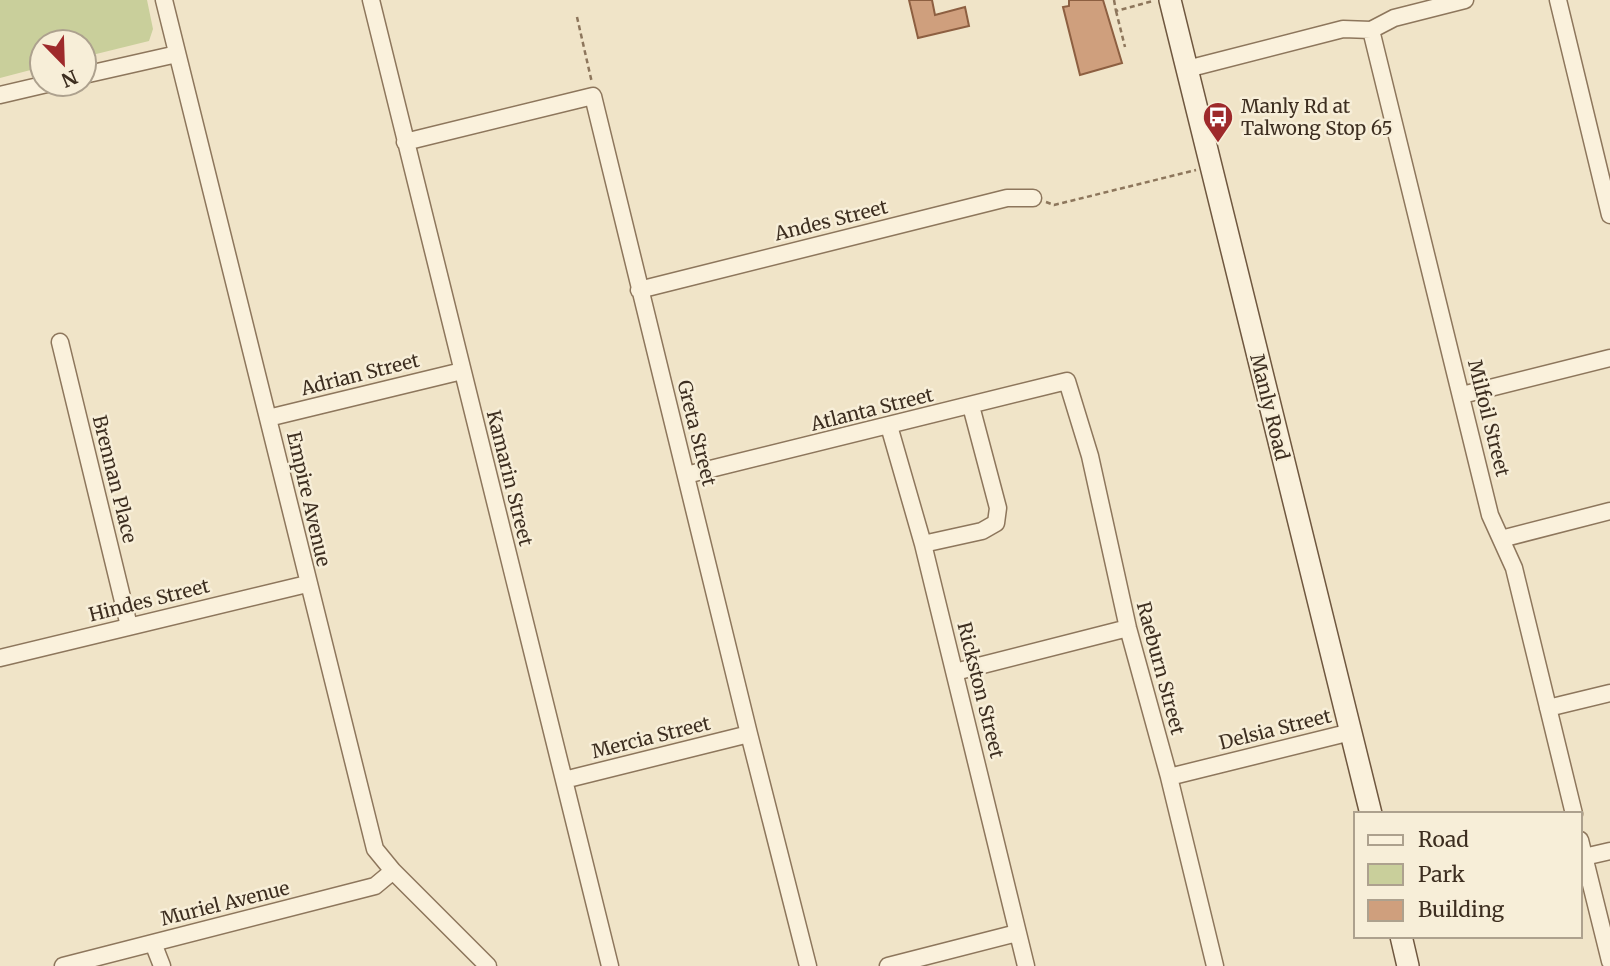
<svg xmlns="http://www.w3.org/2000/svg" width="1610" height="966" font-family="Merriweather,serif">
<rect width="100%" height="100%" fill="#f0e4c8"/>
<path fill="#c9cf9b" d="M 0,0 L 147,0 L 153,29 L 149,41 L 84,57 L 84,42 L 42,42 L 42,67 L 0,78 Z"/>
<path fill="#cf9f7d" stroke="#8d5f41" stroke-width="2" d="M 909,0 L 932,0 L 935,15 L 965,7 L 969,26 L 918,38 Z
M 1069,0 L 1103,0 L 1122,63 L 1080,75 L 1063,7 L 1069,6 Z"/>
<g fill="none" stroke-linecap="round" stroke-linejoin="round">
<g stroke="#8d765c" stroke-width="19">
<path id="street" d="M 164,0 L 375,849 L 393,871 L 488,966
M 371,0 L 610,966
M 1558,0 L 1610,215
M 1371,30 L 1490,515 L 1514,568 L 1574,814
M 1187,69 L 1343,29 L 1371,30 L 1394,18 L 1465,0
M 84,75 L 177,54
M 0,95 L 47,84
M 405,142 L 593,96 L 749,734 L 808,966
M 639,290 L 1007,198 L 1033,198
M 60,342 L 129,626
M 1462,395 L 1610,358
M 268,418 L 462,371
M 889,426 L 923,544 L 1026,966
M 686,475 L 1067,381 L 1090,456 L 1128,628 L 1169,777 L 1215,966
M 1501,539 L 1610,511
M 923,544 L 982,531 L 996,523 L 998,508 L 971,406
M 0,658 L 307,584
M 955,672 L 1128,628
M 1548,708 L 1610,693
M 1169,777 L 1351,732
M 564,780 L 749,734
M 1580,840 L 1610,961
M 1584,857 L 1610,851
M 153,943 L 162,966
M 63,966 L 375,886 L 393,871
M 888,966 L 1017,933"/>
</g>
<g stroke="#6f573f" stroke-width="24">
<path id="secondary" d="M 1170,0 L 1371,814
M 1401,936 L 1408,966"/>
</g>
<path stroke="#8d765c" stroke-width="2.5" stroke-dasharray="5 3.5" stroke-linecap="butt" d="M 1114,0 L 1116,11 L 1153,1
M 1116,11 L 1125,47
M 577,17 L 592,83
M 1046,202 L 1054,205 L 1196,170"/>
<use href="#street" stroke="#faf1dc" stroke-width="16"/>
<use href="#secondary" stroke="#faf1dc" stroke-width="21"/>
</g>
<defs>
<g id="bus-pin" transform="scale(1.575)"><path d="M0 17L-7.5 6A9.5 9.5 0 1 1 7.5 6Z" fill="#9e2a2b" stroke="#f7eed8"/><path d="M-5-6H5V4H4V6H2V4H-2V6H-4V4H-5ZM-3.5-4V0h7V-4ZM-3.5 1.2v1.5H-2V1.2ZM2 1.2v1.5H3.5V1.2Z" fill="#fff"/></g>
</defs>
<g fill-rule="evenodd">
<use href="#bus-pin" x="1218" y="117"/>
</g>
<g text-anchor="middle" dominant-baseline="central" stroke-width="5" stroke-linejoin="round" paint-order="stroke">
<g font-size="19" fill="#3d2e20" stroke="#f7eed8" text-anchor="start">
<text x="1241" y="106">Manly Rd at<tspan x="1241" dy="22">Talwong Stop 65</tspan></text>
</g>
<g font-size="19" fill="#3d2e20" stroke="#f7eed8">
<text transform="translate(831 220) rotate(-14)">Andes Street</text>
<text transform="translate(360 374) rotate(-14)">Adrian Street</text>
<text transform="translate(1270 407) rotate(76)">Manly Road</text>
<text transform="translate(872 409) rotate(-14)">Atlanta Street</text>
<text transform="translate(1489 418) rotate(76)">Milfoil Street</text>
<text transform="translate(697 433) rotate(76)">Greta Street</text>
<text transform="translate(510 478) rotate(76)">Kamarin Street</text>
<text transform="translate(115 479) rotate(76)">Brennan Place</text>
<text transform="translate(309 499) rotate(77)">Empire Avenue</text>
<text transform="translate(149 600) rotate(-14)">Hindes Street</text>
<text transform="translate(1161 668) rotate(75)">Raeburn Street</text>
<text transform="translate(981 690) rotate(76)">Rickston Street</text>
<text transform="translate(1275 729) rotate(-14)">Delsia Street</text>
<text transform="translate(651 737) rotate(-14)">Mercia Street</text>
<text transform="translate(225 903) rotate(-14)">Muriel Avenue</text>
</g>
</g>
<rect x="1354" y="812" width="228" height="126" fill="#f7eed8" stroke="#ada18e" stroke-width="2"/>
<rect x="1368" y="835" width="35" height="10" fill="#faf1dc" stroke="#ada18e" stroke-width="2"/>
<text x="1418" y="847" font-size="21" fill="#3d2e20">Road</text>
<rect x="1368" y="864" width="35" height="21" fill="#c9cf9b" stroke="#ada18e" stroke-width="2"/>
<text x="1418" y="882" font-size="21" fill="#3d2e20">Park</text>
<rect x="1368" y="900" width="35" height="21" fill="#cf9f7d" stroke="#ada18e" stroke-width="2"/>
<text x="1418" y="917" font-size="21" fill="#3d2e20">Building</text>
<g transform="translate(63 63) rotate(157)"><circle r="33" fill="#f7eed8" stroke="#ada18e" stroke-width="2"/>
<path d="M0-5L12 26L0 18L-12 26Z" fill="#9e2a2b"/>
<text y="-10" font-size="19" font-weight="bold" text-anchor="middle" fill="#3d2e20">N</text>
</g>
</svg>
